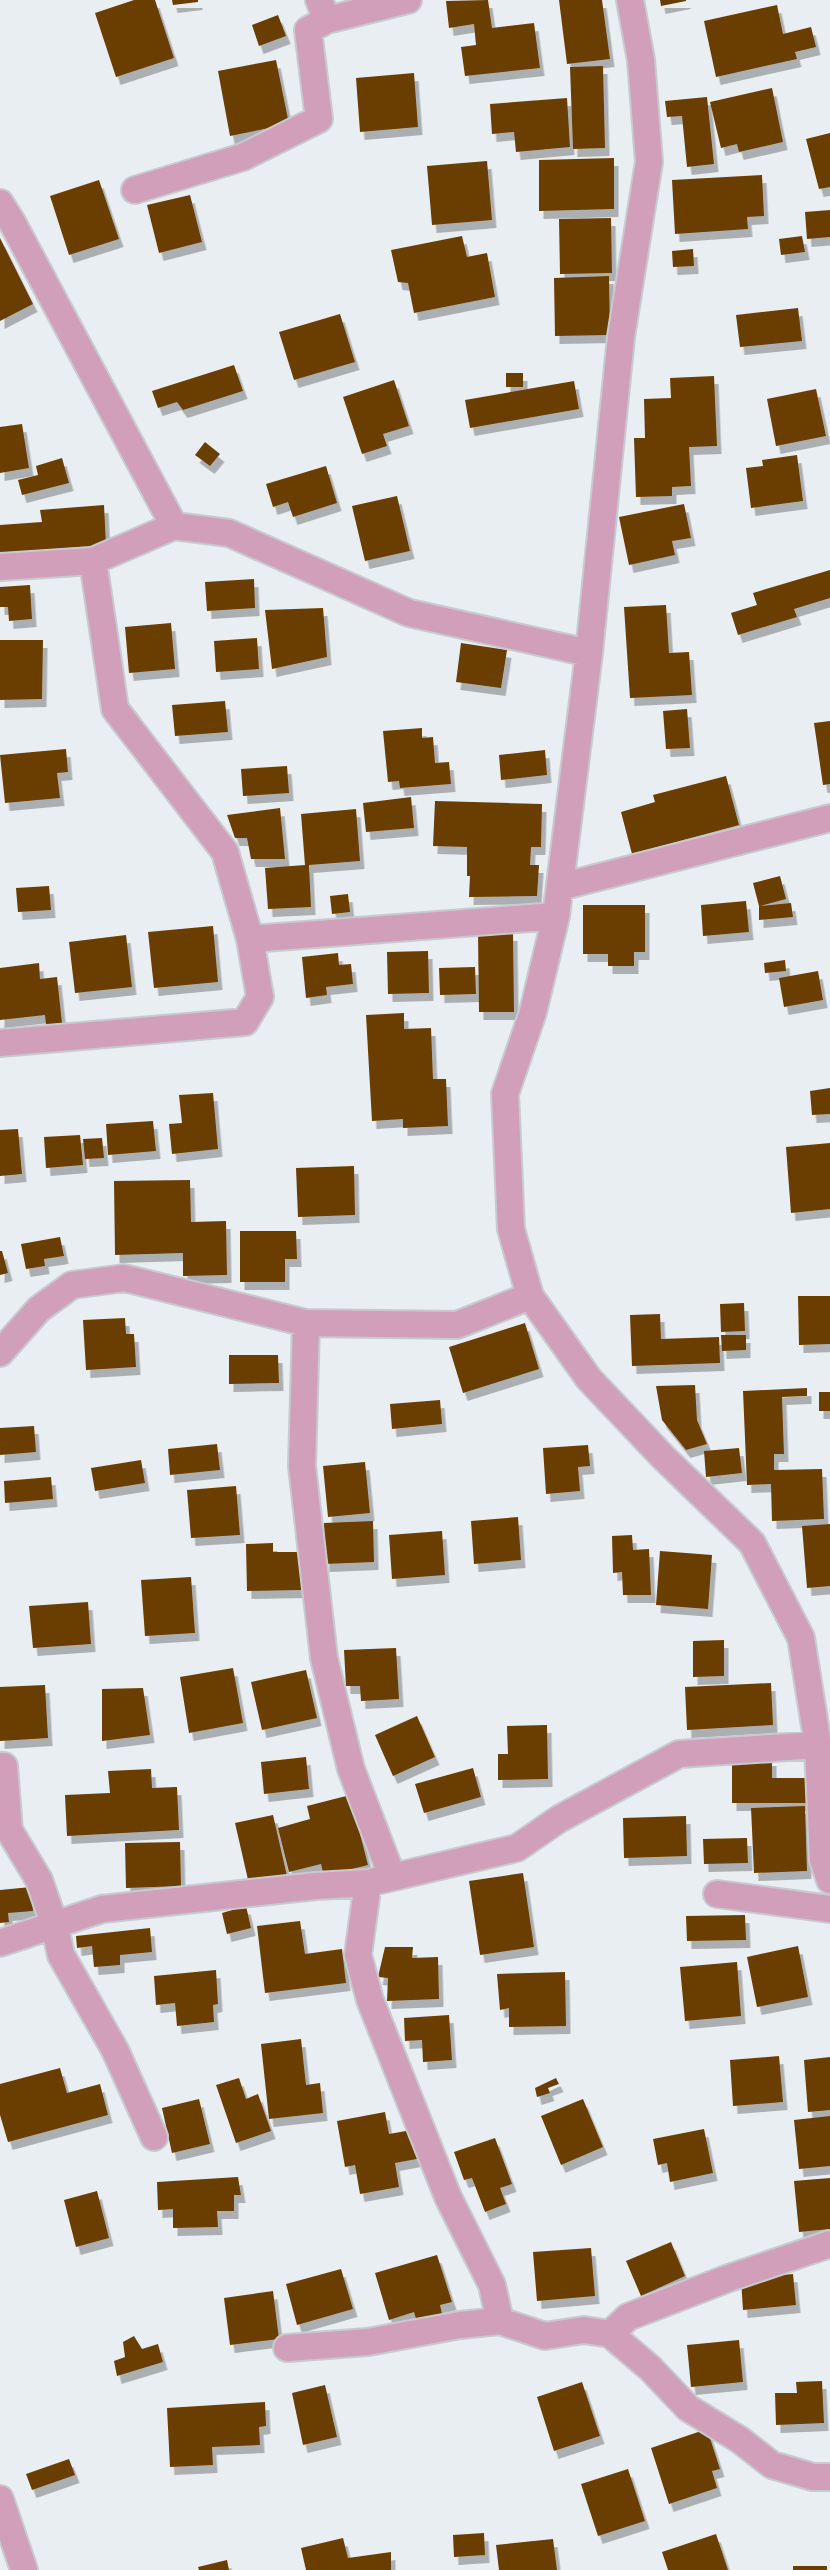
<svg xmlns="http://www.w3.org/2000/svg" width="830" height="2570" font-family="'Source Sans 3',sans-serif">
<defs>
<filter id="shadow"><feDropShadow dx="4.5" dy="8" stdDeviation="0" flood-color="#0004"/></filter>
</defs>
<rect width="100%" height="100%" fill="#e9eef2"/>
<path fill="#6b3d01" filter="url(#shadow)" d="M 134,0 L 155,0 L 174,58 L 116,77 L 95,13 Z
M 172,0 L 198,0 L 198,2 L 173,5 Z
M 488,0 L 492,28 L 534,23 L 540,68 L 465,76 L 461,47 L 476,45 L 474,24 L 449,28 L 446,1 Z
M 559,0 L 602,0 L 610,59 L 567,64 Z
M 660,0 L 686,0 L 686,1 L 661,6 Z
M 777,5 L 783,34 L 811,27 L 816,47 L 795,52 L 797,59 L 716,77 L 704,21 Z
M 278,15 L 286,36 L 259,46 L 252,25 Z
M 276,60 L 289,124 L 230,136 L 218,71 Z
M 603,66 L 605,148 L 573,149 L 570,67 Z
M 414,73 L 418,127 L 360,132 L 356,78 Z
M 772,88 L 783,142 L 739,152 L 737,144 L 721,148 L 710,102 Z
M 707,97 L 714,164 L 687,167 L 682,116 L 667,117 L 665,101 Z
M 567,98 L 570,147 L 516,152 L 514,132 L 492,134 L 490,104 Z
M 830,133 L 830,187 L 819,189 L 806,139 Z
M 614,158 L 614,209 L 539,211 L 539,160 Z
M 487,161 L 492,220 L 432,225 L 427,166 Z
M 762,175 L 764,216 L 747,217 L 748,229 L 675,234 L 672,180 Z
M 99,180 L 119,239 L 69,255 L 50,196 Z
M 190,195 L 202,242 L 159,253 L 147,205 Z
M 830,210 L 830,237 L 807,239 L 805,212 Z
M 611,218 L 612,273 L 560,274 L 559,219 Z
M 462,236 L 467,257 L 487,253 L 495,297 L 414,313 L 408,283 L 398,282 L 391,250 Z
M 802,236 L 805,252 L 781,255 L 779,239 Z
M 0,238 L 33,304 L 0,321 Z
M 693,249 L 694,266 L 673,267 L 672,251 Z
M 609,276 L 610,335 L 555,336 L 554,278 Z
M 798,308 L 802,341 L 740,347 L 736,315 Z
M 340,314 L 355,362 L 294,380 L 279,332 Z
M 234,365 L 243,391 L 183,410 L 177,402 L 158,408 L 152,391 Z
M 506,373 L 523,373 L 523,387 L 506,387 Z
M 714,376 L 717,446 L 689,447 L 691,486 L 672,487 L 672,496 L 636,497 L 634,438 L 645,438 L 644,399 L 671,398 L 670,378 Z
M 394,380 L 409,426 L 383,434 L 387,446 L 362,454 L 343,397 Z
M 574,381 L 579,409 L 470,428 L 465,400 Z
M 816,389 L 826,436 L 776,446 L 767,399 Z
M 22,424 L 29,468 L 0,473 L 0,427 Z
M 205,442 L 220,454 L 210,466 L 195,455 Z
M 797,455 L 803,501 L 751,508 L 746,468 L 763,466 L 762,460 Z
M 62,458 L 69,483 L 22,495 L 18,480 L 38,475 L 36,466 Z
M 326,466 L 337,503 L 293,517 L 288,502 L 273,507 L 266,484 Z
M 397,496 L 410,551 L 365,561 L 352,506 Z
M 684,504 L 691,538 L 672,541 L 675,555 L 629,565 L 619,517 Z
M 104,505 L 106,545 L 0,553 L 0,525 L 42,522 L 40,510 Z
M 830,570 L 830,598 L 794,609 L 797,617 L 738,635 L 731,613 L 757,605 L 753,593 Z
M 254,579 L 255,608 L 207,611 L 205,582 Z
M 30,585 L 32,619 L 9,621 L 8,607 L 0,607 L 0,587 Z
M 666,605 L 669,653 L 689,652 L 692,695 L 630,698 L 624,607 Z
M 323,608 L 327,657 L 272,669 L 265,610 Z
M 171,623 L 175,669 L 129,673 L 125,627 Z
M 257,638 L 259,669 L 216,672 L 214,641 Z
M 0,640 L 43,640 L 42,699 L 0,700 Z
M 461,643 L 507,650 L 501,688 L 456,682 Z
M 225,701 L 228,732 L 175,736 L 172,705 Z
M 687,709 L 690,748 L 666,749 L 663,711 Z
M 830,721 L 830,784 L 823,785 L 814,723 Z
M 422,728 L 422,738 L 433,737 L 435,763 L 449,762 L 451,784 L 400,788 L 399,781 L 388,782 L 383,731 Z
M 66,749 L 68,772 L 57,773 L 60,798 L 5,803 L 0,755 Z
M 545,750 L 547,775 L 501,780 L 499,755 Z
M 287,766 L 289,793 L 243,796 L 241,769 Z
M 726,776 L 739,825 L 632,854 L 621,812 L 655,802 L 653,795 Z
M 411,797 L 414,828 L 366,832 L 363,803 Z
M 435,801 L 542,804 L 541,847 L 531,847 L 530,865 L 539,865 L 537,896 L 469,897 L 470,876 L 467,876 L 467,847 L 433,846 Z
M 280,808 L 285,859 L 251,859 L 247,838 L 235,838 L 227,815 Z
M 356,809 L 360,861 L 309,865 L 311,907 L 268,909 L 265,868 L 305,865 L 301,814 Z
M 780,876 L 786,899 L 760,906 L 791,903 L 793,917 L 759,920 L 759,906 L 753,883 Z
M 49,886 L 51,910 L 18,912 L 16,888 Z
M 348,894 L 350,912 L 332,914 L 330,896 Z
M 746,901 L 749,932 L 703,936 L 701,905 Z
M 583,905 L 645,905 L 645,952 L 634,952 L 634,966 L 608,966 L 608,954 L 583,954 Z
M 213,926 L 218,982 L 154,988 L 148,932 Z
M 478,933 L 513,933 L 514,1012 L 479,1012 Z
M 126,935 L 132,987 L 75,993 L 69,942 Z
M 428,951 L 429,993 L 388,994 L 387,952 Z
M 338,953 L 339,965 L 351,964 L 353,984 L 326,987 L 327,995 L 306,998 L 302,957 Z
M 785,960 L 786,971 L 765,973 L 764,963 Z
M 39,963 L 40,979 L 57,977 L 62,1023 L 46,1025 L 45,1015 L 0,1020 L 0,968 Z
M 475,967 L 476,994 L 440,995 L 439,968 Z
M 818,971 L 823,1000 L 784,1007 L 779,978 Z
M 404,1013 L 404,1029 L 431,1028 L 433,1079 L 446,1079 L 448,1126 L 403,1128 L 403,1119 L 372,1121 L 366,1015 Z
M 830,1088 L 830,1114 L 812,1115 L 810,1091 Z
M 213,1093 L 218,1149 L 172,1154 L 169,1124 L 182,1123 L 179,1095 Z
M 153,1121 L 156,1151 L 108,1155 L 106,1124 Z
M 18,1129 L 22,1174 L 0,1176 L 0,1130 Z
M 80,1135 L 83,1165 L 46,1168 L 44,1137 Z
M 102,1138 L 104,1158 L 85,1159 L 83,1139 Z
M 830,1143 L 830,1209 L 791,1213 L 786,1147 Z
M 354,1166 L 355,1215 L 298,1217 L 296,1168 Z
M 190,1180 L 191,1222 L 226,1221 L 227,1275 L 183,1276 L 183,1253 L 115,1255 L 114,1181 Z
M 240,1231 L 296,1231 L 297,1259 L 285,1259 L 285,1282 L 240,1282 Z
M 60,1237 L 64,1256 L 44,1259 L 45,1266 L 26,1269 L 21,1244 Z
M 0,1251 L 2,1251 L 8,1273 L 0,1275 Z
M 798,1296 L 830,1296 L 830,1344 L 799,1345 Z
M 744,1303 L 745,1331 L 721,1332 L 720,1304 Z
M 660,1314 L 661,1339 L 719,1337 L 720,1363 L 632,1366 L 630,1315 Z
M 125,1318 L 126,1334 L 134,1334 L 136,1367 L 86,1370 L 83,1320 Z
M 525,1323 L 539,1369 L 463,1393 L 449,1347 Z
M 721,1335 L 746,1335 L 746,1350 L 722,1351 Z
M 229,1355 L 278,1355 L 279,1383 L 229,1384 Z
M 695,1385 L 697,1420 L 707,1444 L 686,1450 L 662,1420 L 656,1386 Z
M 807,1388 L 807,1396 L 782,1397 L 784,1454 L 774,1454 L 774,1470 L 822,1469 L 824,1519 L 772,1521 L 771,1484 L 747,1485 L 743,1391 Z
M 819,1392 L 830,1392 L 830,1411 L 819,1411 Z
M 440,1400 L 442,1424 L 392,1429 L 390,1404 Z
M 34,1426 L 36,1452 L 0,1455 L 0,1428 Z
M 217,1444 L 220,1470 L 170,1475 L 168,1449 Z
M 588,1445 L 590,1466 L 578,1467 L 580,1491 L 546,1494 L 543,1448 Z
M 739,1448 L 742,1473 L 706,1477 L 704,1451 Z
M 141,1460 L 145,1483 L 95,1491 L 91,1468 Z
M 365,1462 L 370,1513 L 328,1517 L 323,1466 Z
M 51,1477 L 53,1499 L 5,1503 L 4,1481 Z
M 236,1486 L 240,1535 L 191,1538 L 187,1490 Z
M 518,1517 L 521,1560 L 474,1564 L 471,1521 Z
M 373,1521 L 374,1562 L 325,1564 L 324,1523 Z
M 830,1524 L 830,1586 L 807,1588 L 802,1526 Z
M 442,1531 L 445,1575 L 392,1579 L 389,1535 Z
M 632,1535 L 633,1550 L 649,1549 L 651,1595 L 623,1595 L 622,1572 L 613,1573 L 612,1536 Z
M 273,1543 L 273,1552 L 301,1552 L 302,1590 L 247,1591 L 246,1544 Z
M 660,1551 L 712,1555 L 708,1609 L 656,1605 Z
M 191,1577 L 195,1633 L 145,1636 L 141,1580 Z
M 88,1602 L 91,1644 L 33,1648 L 29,1606 Z
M 724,1640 L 724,1676 L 693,1677 L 693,1641 Z
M 396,1648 L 399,1699 L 361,1701 L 360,1686 L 346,1686 L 344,1650 Z
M 233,1668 L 243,1723 L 189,1733 L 180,1677 Z
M 306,1670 L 317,1718 L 262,1730 L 251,1682 Z
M 771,1683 L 773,1725 L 687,1730 L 685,1687 Z
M 45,1685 L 48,1738 L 0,1741 L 0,1687 Z
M 143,1688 L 150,1735 L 102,1741 L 102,1689 Z
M 417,1716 L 435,1757 L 393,1776 L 375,1735 Z
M 547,1725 L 548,1779 L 498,1780 L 498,1754 L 508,1754 L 507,1726 Z
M 306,1757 L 309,1789 L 264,1794 L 261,1762 Z
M 772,1758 L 772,1778 L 805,1778 L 806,1803 L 732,1803 L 732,1759 Z
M 473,1768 L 481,1797 L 424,1813 L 415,1784 Z
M 151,1769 L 152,1788 L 177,1787 L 179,1830 L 67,1836 L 65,1795 L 110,1793 L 108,1771 Z
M 350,1795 L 368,1865 L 324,1876 L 321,1864 L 289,1872 L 278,1828 L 310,1819 L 307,1806 Z
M 805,1806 L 807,1871 L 754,1873 L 751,1808 Z
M 273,1815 L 287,1876 L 249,1884 L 235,1823 Z
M 686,1816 L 687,1856 L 624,1858 L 623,1818 Z
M 747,1838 L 748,1863 L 704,1864 L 703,1839 Z
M 180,1842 L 181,1886 L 126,1888 L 125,1843 Z
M 523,1873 L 534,1947 L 480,1955 L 469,1881 Z
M 31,1887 L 33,1911 L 8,1913 L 9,1922 L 0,1923 L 0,1890 Z
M 246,1906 L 251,1928 L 227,1934 L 222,1913 Z
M 745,1915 L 746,1940 L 687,1941 L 686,1916 Z
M 300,1921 L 305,1954 L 342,1949 L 346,1983 L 265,1993 L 257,1926 Z
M 150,1928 L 152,1952 L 120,1955 L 120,1965 L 94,1967 L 92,1946 L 77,1948 L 76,1936 Z
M 798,1946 L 808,1997 L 757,2007 L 747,1957 Z
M 385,1947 L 413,1947 L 412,1958 L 438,1957 L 439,1999 L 387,2001 L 388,1978 L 378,1977 Z
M 737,1962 L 741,2016 L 685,2021 L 680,1967 Z
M 216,1970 L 218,2004 L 213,2005 L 214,2022 L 177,2026 L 175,2003 L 156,2005 L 154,1976 Z
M 565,1972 L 566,2026 L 509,2027 L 509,2008 L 500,2010 L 497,1974 Z
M 449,2015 L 452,2060 L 423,2062 L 422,2040 L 405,2041 L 404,2018 Z
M 301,2039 L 306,2085 L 320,2083 L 323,2113 L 269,2119 L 261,2044 Z
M 779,2056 L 783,2102 L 733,2106 L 730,2060 Z
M 830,2057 L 830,2110 L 808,2112 L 804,2060 Z
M 60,2068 L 67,2093 L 100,2084 L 108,2115 L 8,2142 L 0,2115 L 0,2084 Z
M 239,2078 L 246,2099 L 258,2094 L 271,2131 L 236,2143 L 216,2085 Z
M 556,2078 L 559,2084 L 548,2088 L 550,2093 L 537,2097 L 535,2088 Z
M 199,2099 L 210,2144 L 172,2153 L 162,2108 Z
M 583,2099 L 603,2147 L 561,2165 L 541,2116 Z
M 385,2112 L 389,2134 L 417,2129 L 422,2158 L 395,2163 L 399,2187 L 360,2194 L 355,2165 L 345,2167 L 337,2121 Z
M 830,2116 L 830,2166 L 799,2169 L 794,2120 Z
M 704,2129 L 713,2173 L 670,2182 L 667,2163 L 658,2165 L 653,2139 Z
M 495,2138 L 512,2184 L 500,2188 L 506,2204 L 485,2212 L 472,2178 L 464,2180 L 454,2152 Z
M 238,2177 L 241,2195 L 234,2195 L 234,2211 L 217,2211 L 218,2227 L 173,2228 L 173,2209 L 158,2210 L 157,2182 Z
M 830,2178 L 830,2229 L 799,2232 L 794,2181 Z
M 97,2191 L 109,2238 L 76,2247 L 64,2200 Z
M 671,2242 L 685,2276 L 641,2296 L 626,2261 Z
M 591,2248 L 595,2296 L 537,2301 L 533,2252 Z
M 437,2255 L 452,2302 L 440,2305 L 442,2314 L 417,2322 L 414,2312 L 389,2320 L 375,2273 Z
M 341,2269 L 353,2309 L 297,2325 L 286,2284 Z
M 793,2274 L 796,2305 L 743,2310 L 741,2279 Z
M 273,2291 L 279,2339 L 230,2345 L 224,2298 Z
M 134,2336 L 142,2349 L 158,2344 L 163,2362 L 117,2376 L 114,2361 L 125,2357 L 123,2342 Z
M 739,2340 L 743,2382 L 691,2387 L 687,2345 Z
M 822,2381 L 824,2423 L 776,2425 L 775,2393 L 797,2393 L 796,2382 Z
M 582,2382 L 600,2436 L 554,2451 L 537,2397 Z
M 325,2385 L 337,2437 L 303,2445 L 292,2393 Z
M 265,2402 L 266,2426 L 259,2427 L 260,2445 L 212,2447 L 213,2465 L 170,2467 L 167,2408 Z
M 707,2429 L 720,2469 L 712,2471 L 717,2488 L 669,2504 L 651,2448 Z
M 69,2459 L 75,2475 L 32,2490 L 26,2474 Z
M 628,2469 L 645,2521 L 598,2536 L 581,2484 Z
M 484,2533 L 485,2555 L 454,2557 L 453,2535 Z
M 716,2534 L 728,2570 L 668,2570 L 662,2552 Z
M 343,2538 L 348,2558 L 391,2552 L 391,2570 L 306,2570 L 301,2548 Z
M 553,2539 L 557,2570 L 499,2570 L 496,2545 Z
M 227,2560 L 229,2570 L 199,2570 L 198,2567 Z
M 793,2566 L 827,2566 L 827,2570 L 793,2570 Z"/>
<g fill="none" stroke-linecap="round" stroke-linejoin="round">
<g stroke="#c7cbcf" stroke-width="30">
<path id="minor" d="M 319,0 L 327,20 L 408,0
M 630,0 L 641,60 L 649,162 L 621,337 L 589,653 L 556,916 L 533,1012 L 505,1094 L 511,1229 L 530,1296 L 589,1379 L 663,1457 L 752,1543 L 801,1638 L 818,1745 L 823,1860 L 830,1880
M 135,190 L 243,157 L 319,119 L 308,30 L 327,20
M 0,203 L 12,222 L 174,526
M 0,567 L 93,561 L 174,526 L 229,533 L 409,613 L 589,653
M 560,887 L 830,818
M 250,939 L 556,916
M 0,1043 L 245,1022 L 260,997 L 250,939 L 225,852 L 115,709 L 93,561
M 306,1323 L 302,1466 L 324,1658 L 351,1769 L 392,1876
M 0,1353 L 39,1309 L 72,1285 L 124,1278 L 306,1323 L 457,1325 L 530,1296
M 0,1766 L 4,1766 L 9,1830 L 39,1880 L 54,1923 L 61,1955 L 115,2050 L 154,2137
M 717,1894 L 830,1909
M 0,1943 L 102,1909 L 316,1886 L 368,1883 L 517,1848 L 559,1819 L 679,1754 L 818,1745
M 500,2321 L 545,2336 L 584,2330 L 610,2334 L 650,2368 L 688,2408 L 740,2440 L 772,2465 L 813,2477 L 830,2477
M 610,2334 L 628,2317 L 729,2278 L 830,2244
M 287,2348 L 368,2342 L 460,2325 L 500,2321 L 492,2285 L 448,2197 L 370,2000 L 358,1955 L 368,1883
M 0,2499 L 24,2570"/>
</g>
<use href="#minor" stroke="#d19fb9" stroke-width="26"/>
</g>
</svg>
